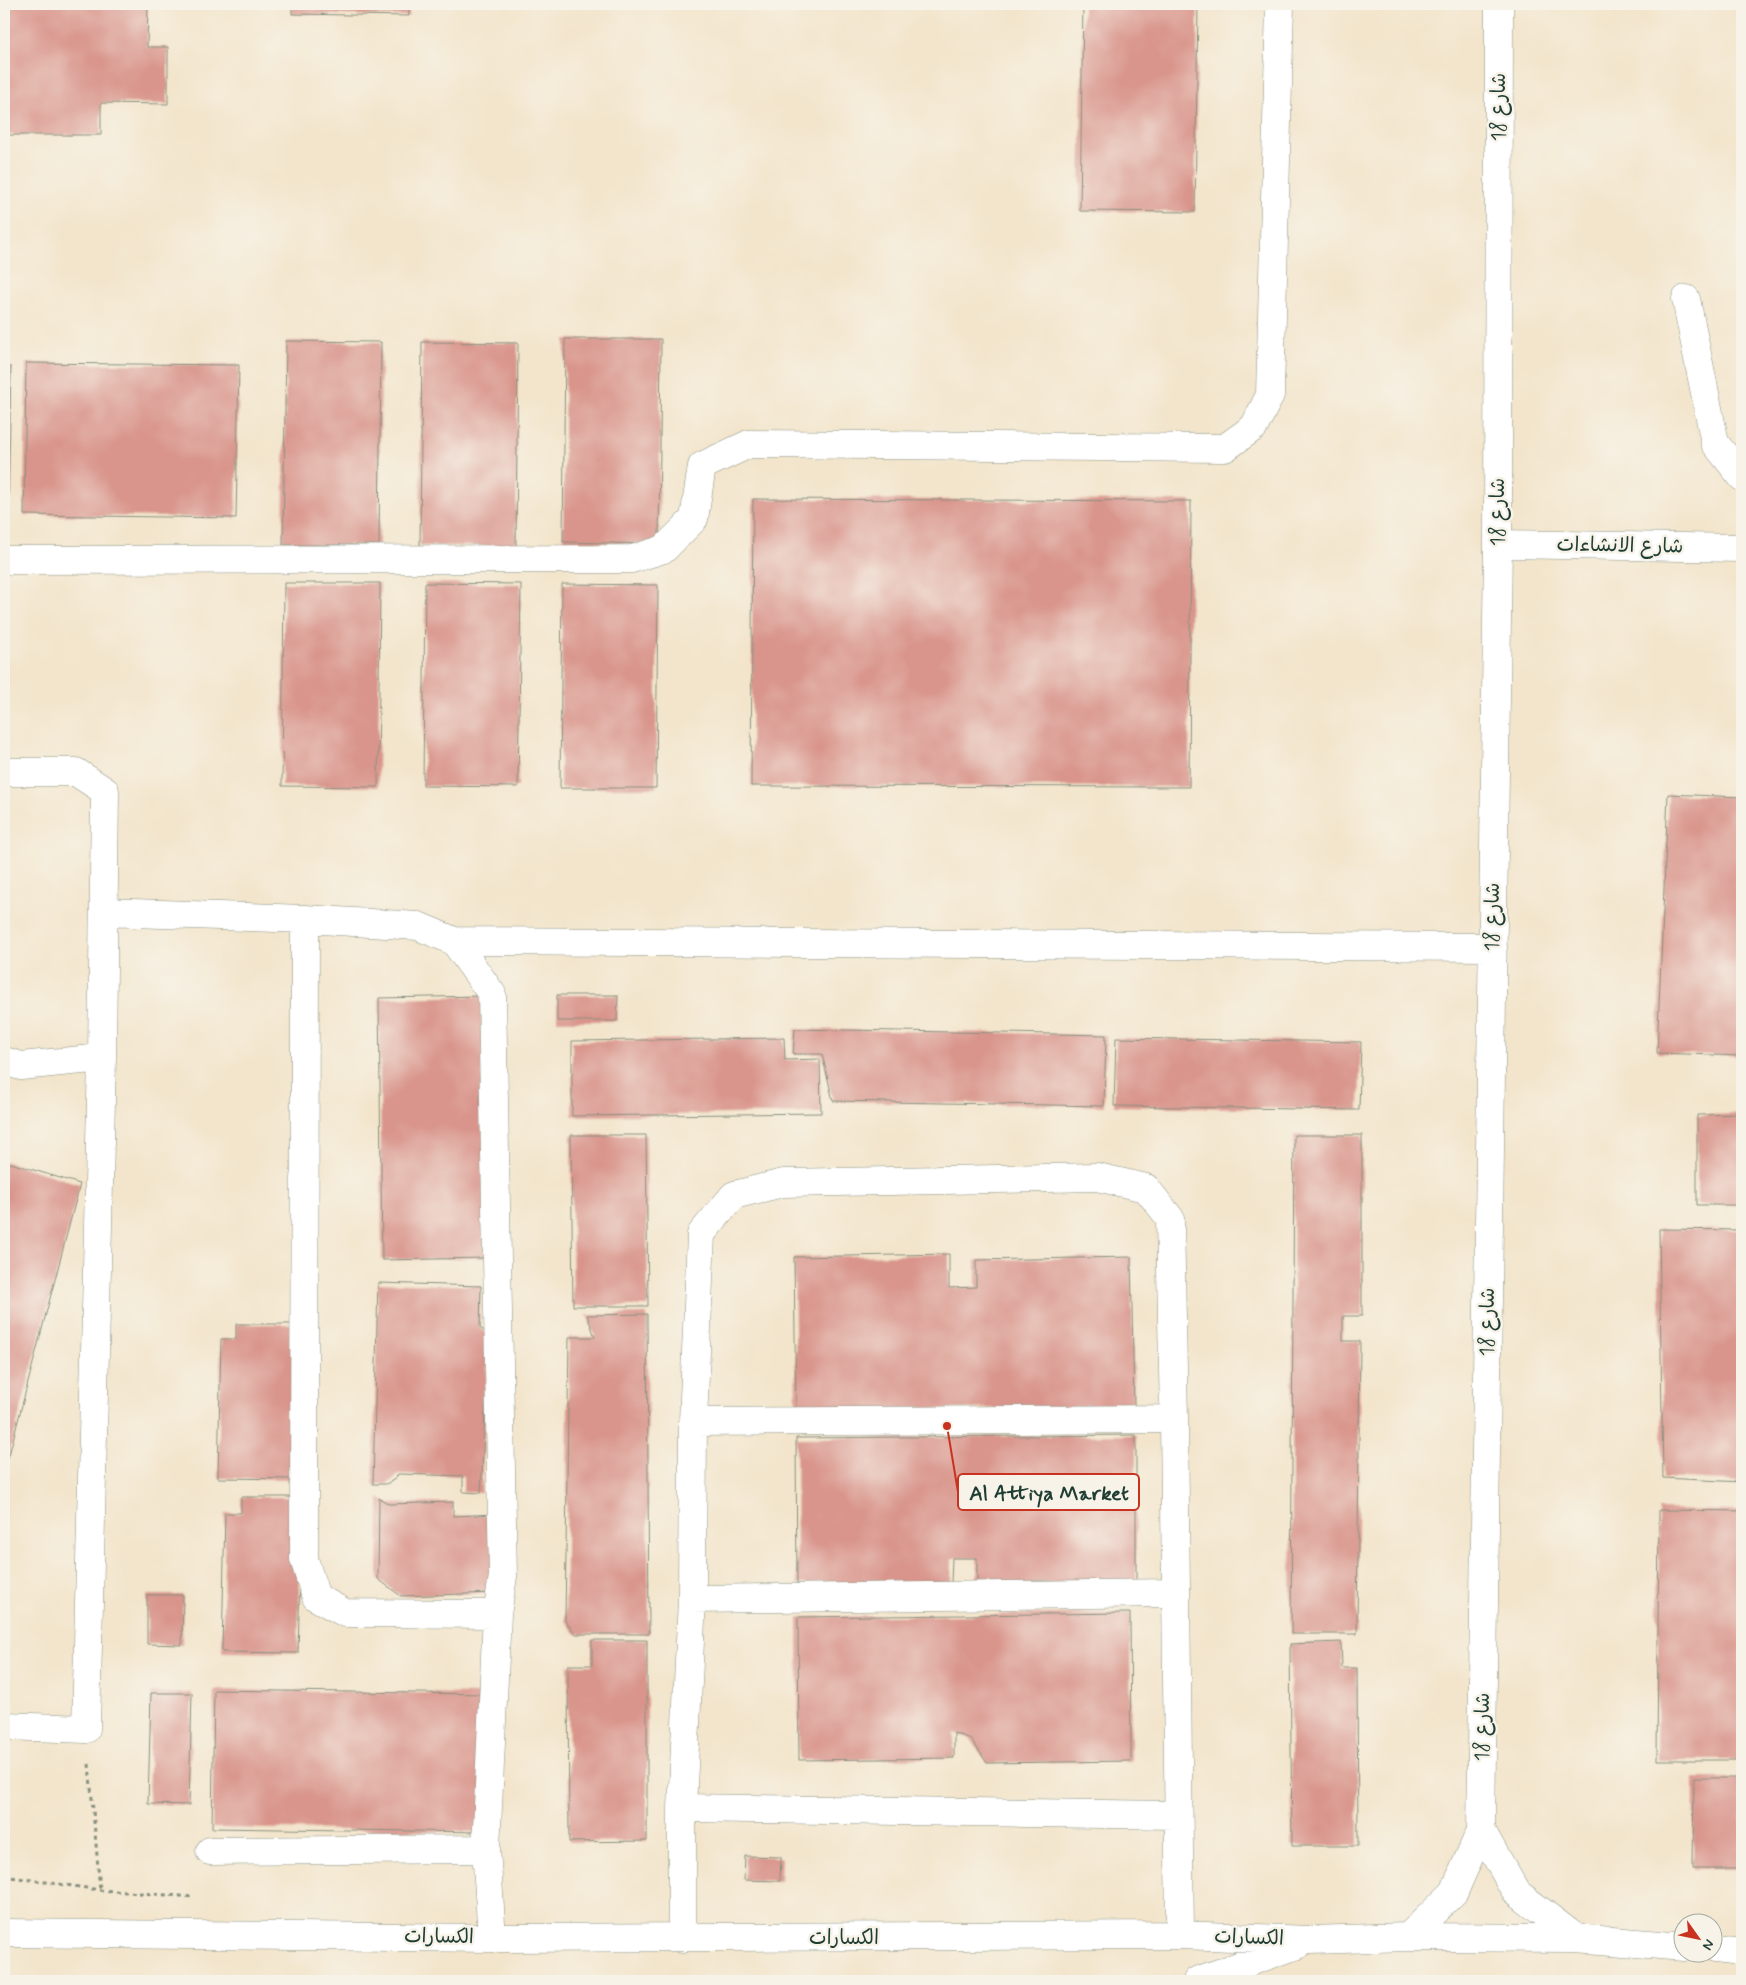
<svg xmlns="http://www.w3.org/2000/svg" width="1746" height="1985" font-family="Mynerve,'Playpen Sans Arabic',sans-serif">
<rect width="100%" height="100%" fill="#f7f3e8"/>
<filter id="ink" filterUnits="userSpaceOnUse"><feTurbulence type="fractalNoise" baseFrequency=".02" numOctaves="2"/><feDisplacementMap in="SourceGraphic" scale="10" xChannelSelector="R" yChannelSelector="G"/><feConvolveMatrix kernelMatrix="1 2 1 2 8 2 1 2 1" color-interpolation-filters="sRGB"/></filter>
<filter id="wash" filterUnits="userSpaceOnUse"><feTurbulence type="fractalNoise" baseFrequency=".0096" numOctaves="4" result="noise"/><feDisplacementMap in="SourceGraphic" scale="20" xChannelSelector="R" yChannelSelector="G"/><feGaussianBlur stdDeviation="1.12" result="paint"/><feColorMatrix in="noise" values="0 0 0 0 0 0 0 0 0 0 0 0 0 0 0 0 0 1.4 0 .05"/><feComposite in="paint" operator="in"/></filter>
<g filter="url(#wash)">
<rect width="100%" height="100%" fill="#f3e5cc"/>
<g id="blocks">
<path fill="#d9958c" d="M 4,4 L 148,4 L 147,47 L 168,47 L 168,104 L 101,103 L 101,135 L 4,135 Z
M 292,4 L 409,4 L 409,16 L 292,14 Z
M 1083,4 L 1198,4 L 1195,212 L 1080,211 Z
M 565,339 L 661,339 L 659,544 L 563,542 Z
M 286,341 L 381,342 L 379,545 L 283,545 Z
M 422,342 L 518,343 L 516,546 L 420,546 Z
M 26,363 L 239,365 L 236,518 L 24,515 Z
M 4,367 L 11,367 L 8,519 L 4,519 Z
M 753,499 L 1191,501 L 1189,787 L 751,786 Z
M 284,583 L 380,583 L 378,787 L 282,786 Z
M 425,583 L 521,584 L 518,787 L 423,786 Z
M 562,584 L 658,585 L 656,788 L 560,788 Z
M 1668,794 L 1742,797 L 1742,1056 L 1657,1053 Z
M 557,995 L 618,995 L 617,1021 L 557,1021 Z
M 482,996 L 485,1258 L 382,1260 L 379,998 Z
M 795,1029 L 1106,1035 L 1104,1106 L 833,1101 L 822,1054 L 793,1054 Z
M 784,1038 L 785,1060 L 820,1059 L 821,1113 L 572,1116 L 572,1041 Z
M 1116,1038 L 1361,1042 L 1359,1110 L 1114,1106 Z
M 1742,1114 L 1742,1205 L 1697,1205 L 1697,1115 Z
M 571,1135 L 646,1135 L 648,1306 L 573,1306 Z
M 1294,1135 L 1362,1135 L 1362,1316 L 1343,1316 L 1343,1341 L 1360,1341 L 1357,1634 L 1291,1634 Z
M 4,1161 L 80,1184 L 4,1474 Z
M 1659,1229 L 1742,1230 L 1742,1482 L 1663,1478 Z
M 949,1254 L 949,1288 L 976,1287 L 976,1260 L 1131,1257 L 1134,1406 L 796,1412 L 794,1257 Z
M 378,1283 L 481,1286 L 480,1328 L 489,1334 L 481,1493 L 463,1492 L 463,1476 L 398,1474 L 395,1479 L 386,1484 L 373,1484 Z
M 647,1314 L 649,1634 L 576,1634 L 565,1621 L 569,1337 L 595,1337 L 587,1315 Z
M 236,1324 L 297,1324 L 294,1479 L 218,1478 L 221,1339 L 236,1339 Z
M 1136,1435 L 1136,1586 L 977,1587 L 977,1558 L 952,1558 L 951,1583 L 797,1584 L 796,1438 Z
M 241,1497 L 302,1497 L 298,1653 L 222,1652 L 225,1513 L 241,1513 Z
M 379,1498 L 389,1504 L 453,1502 L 453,1516 L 496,1514 L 497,1593 L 401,1596 L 378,1579 Z
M 1659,1510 L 1742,1511 L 1742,1760 L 1657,1760 Z
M 147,1595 L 183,1595 L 182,1645 L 147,1644 Z
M 1130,1613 L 1131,1761 L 987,1763 L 971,1739 L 954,1733 L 954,1758 L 799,1760 L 798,1617 Z
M 592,1640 L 647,1640 L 647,1841 L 569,1842 L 568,1665 L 592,1665 Z
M 1341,1642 L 1342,1668 L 1357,1668 L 1358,1846 L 1292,1846 L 1290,1644 Z
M 214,1690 L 484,1694 L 481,1832 L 212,1828 Z
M 151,1693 L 192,1693 L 189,1805 L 148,1804 Z
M 1694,1778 L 1742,1778 L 1742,1869 L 1693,1869 Z
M 745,1856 L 781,1857 L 780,1881 L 744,1880 Z"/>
</g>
</g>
<g filter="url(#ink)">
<use href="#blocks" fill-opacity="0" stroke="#899180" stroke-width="1"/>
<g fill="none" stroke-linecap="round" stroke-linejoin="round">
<g stroke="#899180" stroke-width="29">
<path id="minor" d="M 1686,299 L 1715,443 L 1742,477
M 1498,544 L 1742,548
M 4,560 L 632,559 L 664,549 L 694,519 L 702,466 L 749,444 L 1225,448 L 1254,427 L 1270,395 L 1280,4
M 4,772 L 76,772 L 105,791 L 102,1058 L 86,1729 L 4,1726
M 104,912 L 305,919 L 418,926 L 454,941 L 492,994 L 503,1576 L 497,1614 L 486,1849 L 492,1938
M 305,919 L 304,1559 L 316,1597 L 345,1613 L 497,1614
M 454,941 L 1493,947
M 4,1061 L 21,1066 L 102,1058
M 693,1422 L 1174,1419
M 692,1599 L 1175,1593
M 682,1808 L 1177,1815
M 1481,1830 L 1516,1892 L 1576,1938
M 210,1851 L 486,1849
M 4,1933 L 492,1938 L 1180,1935 L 1310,1940 L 1408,1937 L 1576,1938 L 1684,1947
M 1408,1937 L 1454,1892 L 1481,1830 L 1498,544 L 1499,4
M 682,1939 L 682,1808 L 692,1599 L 693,1422 L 701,1234 L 734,1195 L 783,1183 L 1097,1177 L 1146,1188 L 1170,1218 L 1174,1419 L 1180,1935
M 1714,1949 L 1742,1952
M 1197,1981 L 1297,1945"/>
</g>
<path stroke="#899180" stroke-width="3" stroke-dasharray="4 4" stroke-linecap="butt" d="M 89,1764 L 100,1890
M 4,1876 L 100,1890 L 194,1897"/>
<use href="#minor" stroke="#fff" stroke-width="28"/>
</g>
</g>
<g text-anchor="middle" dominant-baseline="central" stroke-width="5" stroke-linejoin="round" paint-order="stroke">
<g font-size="20" fill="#1f3d34" stroke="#f7f3e8">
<text transform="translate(1499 107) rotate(-90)">شارع 18</text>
<text transform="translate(1498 512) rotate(-90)">شارع 18</text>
<text transform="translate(1620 546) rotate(1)">شارع الانشاءات</text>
<text transform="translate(1493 917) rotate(-89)">شارع 18</text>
<text transform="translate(1488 1322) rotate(-89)">شارع 18</text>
<text transform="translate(1483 1727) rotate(-89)">شارع 18</text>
<text transform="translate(439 1937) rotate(1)">الكسارات</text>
<text x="844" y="1938">الكسارات</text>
<text transform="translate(1249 1938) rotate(2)">الكسارات</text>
</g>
</g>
<path fill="none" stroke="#c8321e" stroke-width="2" d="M947 1426L958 1492"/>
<circle fill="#c8321e" stroke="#f7f3e8" stroke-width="2" cx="947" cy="1426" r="5"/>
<rect fill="#f7f3e8" stroke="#c8321e" stroke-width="2" x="958" y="1474" width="181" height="36" rx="5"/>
<g font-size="21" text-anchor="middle" font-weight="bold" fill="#1f3d34">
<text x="1049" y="1500">Al Attiya Market</text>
</g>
<rect width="1746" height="1985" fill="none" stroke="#f7f3e8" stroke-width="20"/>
<g transform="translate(1698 1938) rotate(123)"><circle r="24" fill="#f7f3e8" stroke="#a1aaa0"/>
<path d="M0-4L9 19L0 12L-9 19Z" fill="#c8321e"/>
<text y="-8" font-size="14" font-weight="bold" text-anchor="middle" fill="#1f3d34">N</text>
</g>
</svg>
